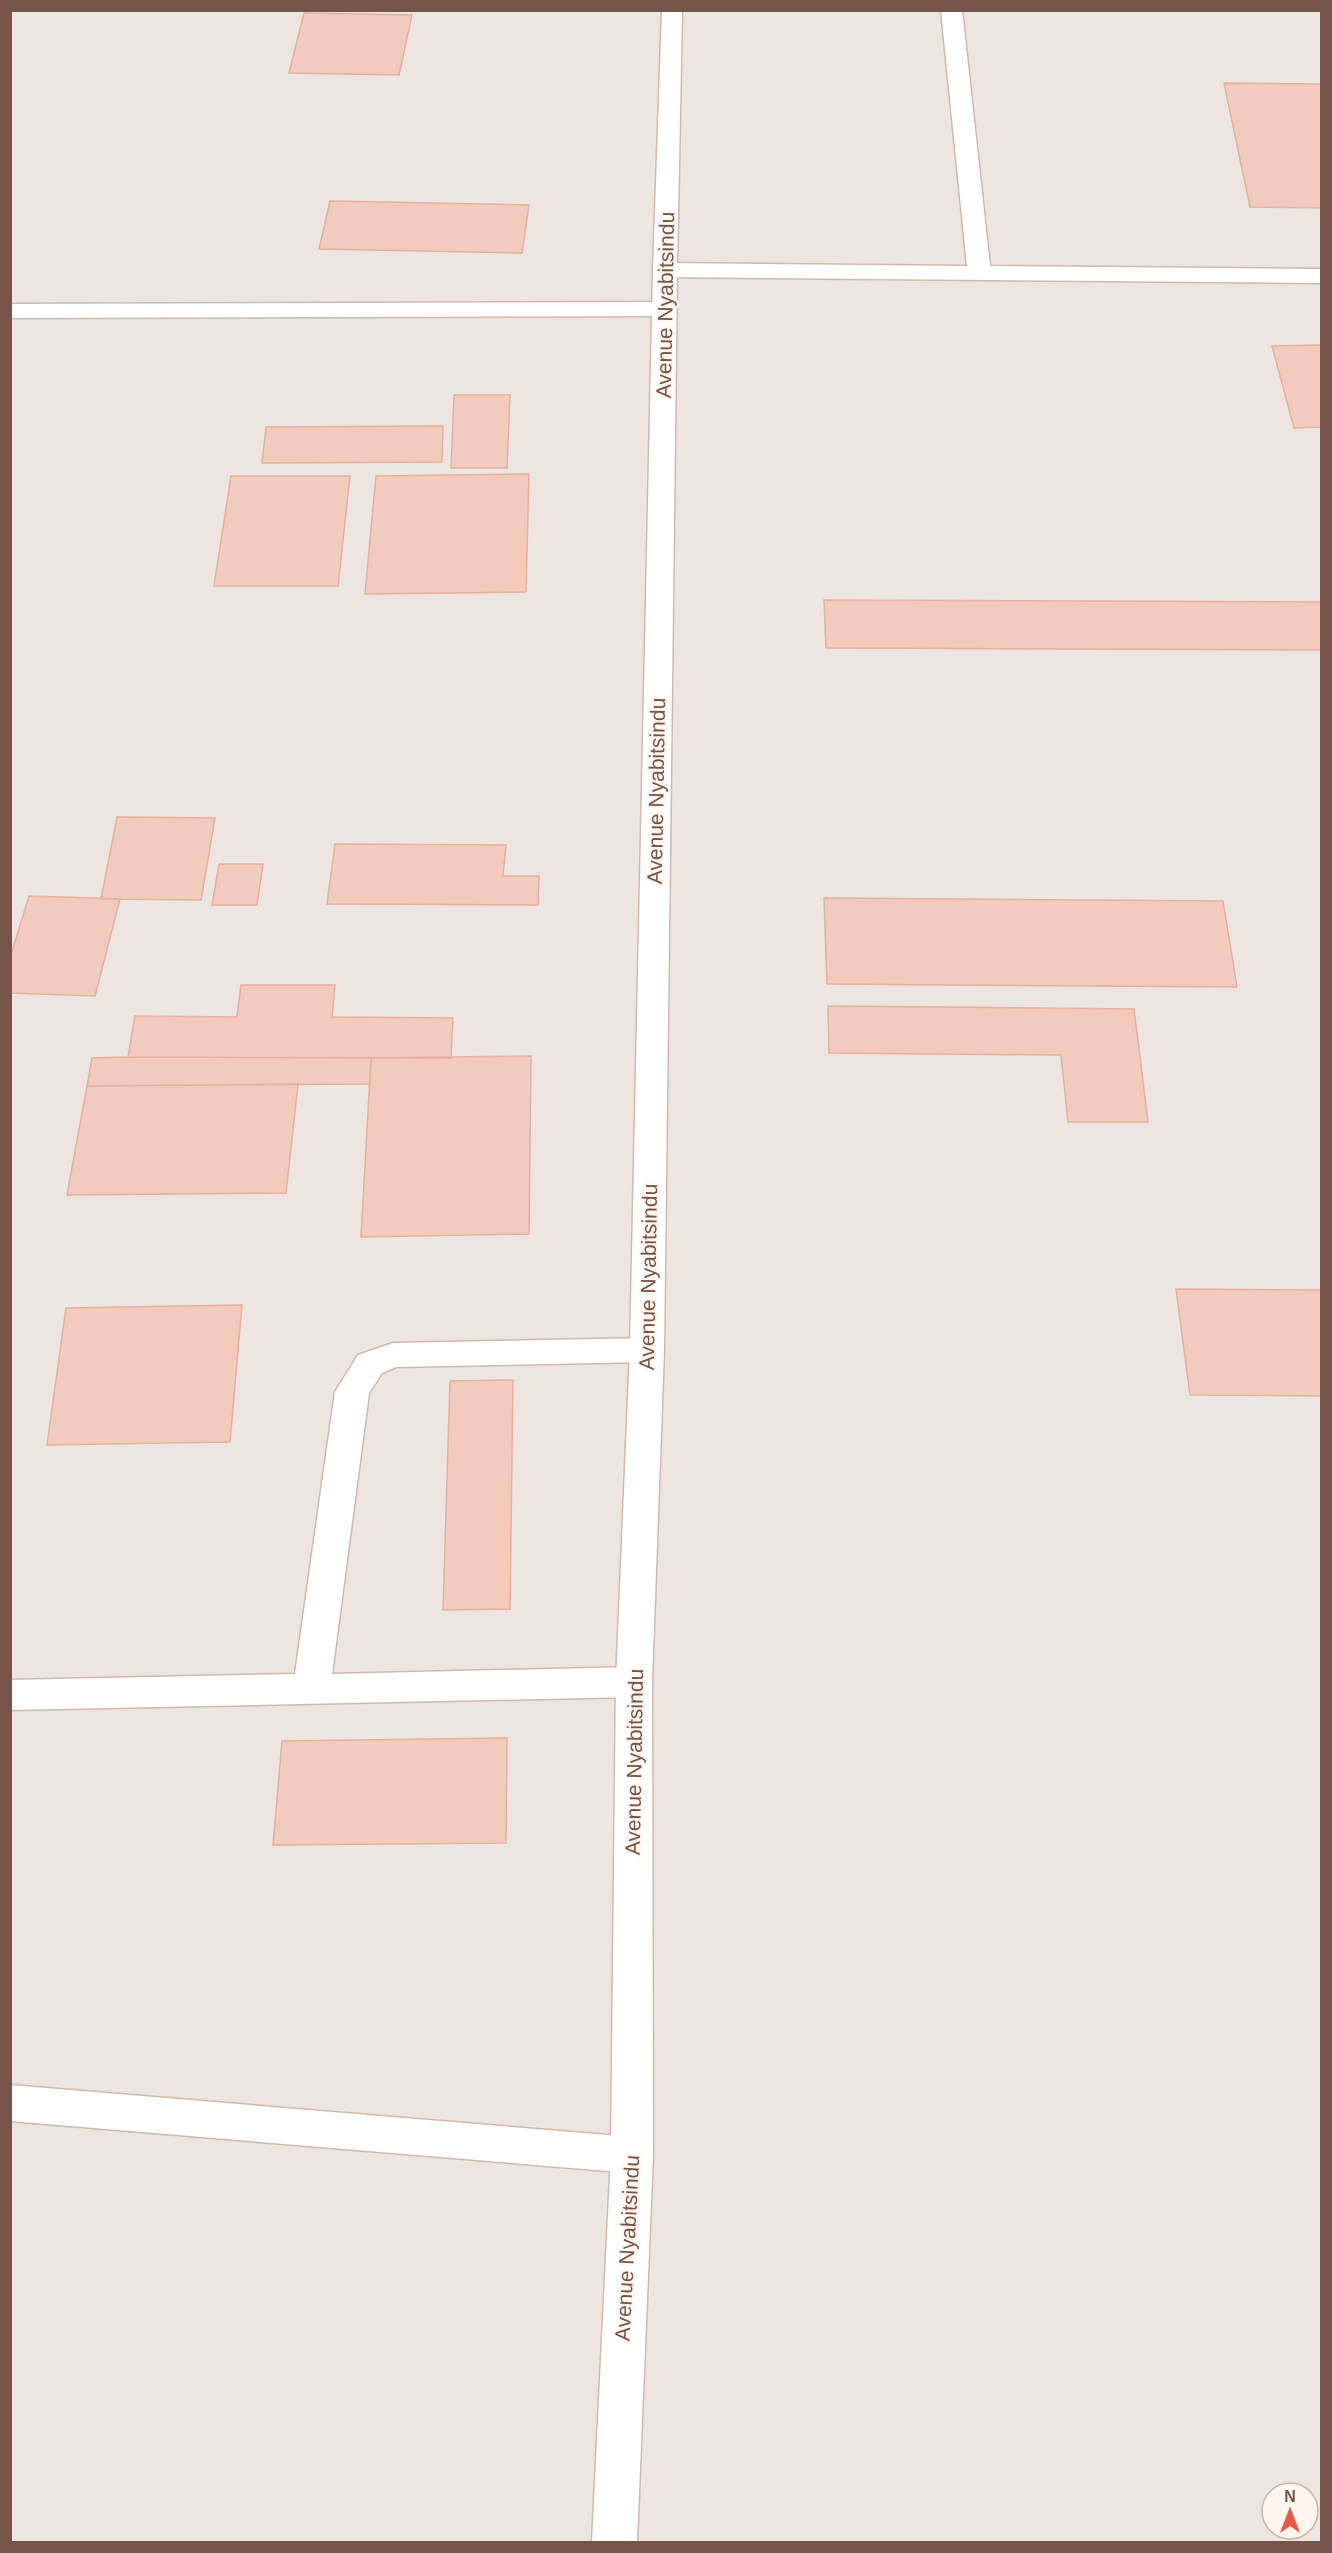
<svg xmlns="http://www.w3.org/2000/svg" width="1332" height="2553" font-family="Arial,sans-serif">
<rect width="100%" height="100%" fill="#fdf1e7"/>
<path fill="#ede5e0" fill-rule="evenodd" d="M 11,11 L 1321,11 L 1321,2542 L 11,2542 ZM 1272,2493 L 1308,2493 L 1308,2529 L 1272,2529 Z"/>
<path fill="#f3cbbe" stroke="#e6af9e" stroke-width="1.5" d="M 304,13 L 412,15 L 399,75 L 289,73 Z
M 1224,83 L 1322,84 L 1322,208 L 1250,207 Z
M 330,201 L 529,205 L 522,253 L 319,249 Z
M 1322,345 L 1322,427 L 1294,428 L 1272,346 Z
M 454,395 L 510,395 L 507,468 L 451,468 Z
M 443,426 L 442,462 L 262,463 L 266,427 Z
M 529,474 L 526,592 L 365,594 L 376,476 Z
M 231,476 L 350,476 L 338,586 L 214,586 Z
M 824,600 L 1322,602 L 1322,650 L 826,648 Z
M 117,817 L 215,818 L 201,900 L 101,899 Z
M 335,844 L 506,845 L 503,876 L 539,876 L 538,905 L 327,904 Z
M 219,864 L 263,864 L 257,905 L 212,905 Z
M 29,896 L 120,899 L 95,996 L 10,993 L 10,958 Z
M 824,898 L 1223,901 L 1237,987 L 827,984 Z
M 241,985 L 335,985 L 332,1017 L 453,1018 L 451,1058 L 128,1057 L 135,1016 L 237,1017 Z
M 828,1006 L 1134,1009 L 1148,1122 L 1068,1122 L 1061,1055 L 829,1053 Z
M 531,1056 L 529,1234 L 361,1237 L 371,1058 Z
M 128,1057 L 371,1058 L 370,1084 L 87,1086 L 92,1058 Z
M 298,1084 L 286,1193 L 67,1195 L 87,1086 Z
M 1176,1289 L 1322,1290 L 1322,1396 L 1190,1395 Z
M 242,1305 L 230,1442 L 47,1445 L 66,1308 Z
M 513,1380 L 510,1609 L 443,1610 L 450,1381 Z
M 507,1738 L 506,1843 L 273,1845 L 282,1741 Z"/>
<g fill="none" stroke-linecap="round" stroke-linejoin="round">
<g stroke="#d1b9af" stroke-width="3">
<path id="service" d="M 941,10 L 962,10 L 990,266 L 1322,269 L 1322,283 L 665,277 L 657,275 L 653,270 L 657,265 L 665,263 L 967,266 Z
M 665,302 L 673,304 L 677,309 L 673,314 L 665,316 L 10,318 L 10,304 Z
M 647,1338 L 659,1341 L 664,1350 L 659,1359 L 647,1362 L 396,1367 L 382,1373 L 369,1393 L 332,1674 L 634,1667 L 647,1672 L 652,1682 L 647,1692 L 634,1697 L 10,1710 L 10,1680 L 295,1674 L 335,1392 L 358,1355 L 393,1343 Z
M 10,2085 L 632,2137 L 647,2142 L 653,2155 L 647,2168 L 632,2173 L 10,2121 Z"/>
</g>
<g stroke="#d1b9af" stroke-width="3">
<path id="tertiary" d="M 662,10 L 682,10 L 677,270 L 664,1350 L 652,1682 L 653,2155 L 637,2542 L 592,2542 L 611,2155 L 616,1682 L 630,1350 L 653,270 Z"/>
</g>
<use href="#service" fill="#fff" fill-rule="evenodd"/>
<use href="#tertiary" fill="#fff" fill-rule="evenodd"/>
</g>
<g text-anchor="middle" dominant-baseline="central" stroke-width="4.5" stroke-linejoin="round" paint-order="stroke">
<g font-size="21" fill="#77544a" stroke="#fff6ed">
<text transform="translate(665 305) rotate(-89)">Avenue Nyabitsindu</text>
<text transform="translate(656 791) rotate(-89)">Avenue Nyabitsindu</text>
<text transform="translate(648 1277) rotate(-89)">Avenue Nyabitsindu</text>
<text transform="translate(634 1762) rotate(-89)">Avenue Nyabitsindu</text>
<text transform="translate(627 2248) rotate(-87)">Avenue Nyabitsindu</text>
</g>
</g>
<rect width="1332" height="2553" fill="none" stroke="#77544a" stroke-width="24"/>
<g transform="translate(1290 2511)"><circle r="28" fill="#fff6ed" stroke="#c9b5ac" stroke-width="1.5"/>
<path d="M0-4.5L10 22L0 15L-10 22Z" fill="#e8574a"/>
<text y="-9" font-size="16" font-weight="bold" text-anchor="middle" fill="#77544a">N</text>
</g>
</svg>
